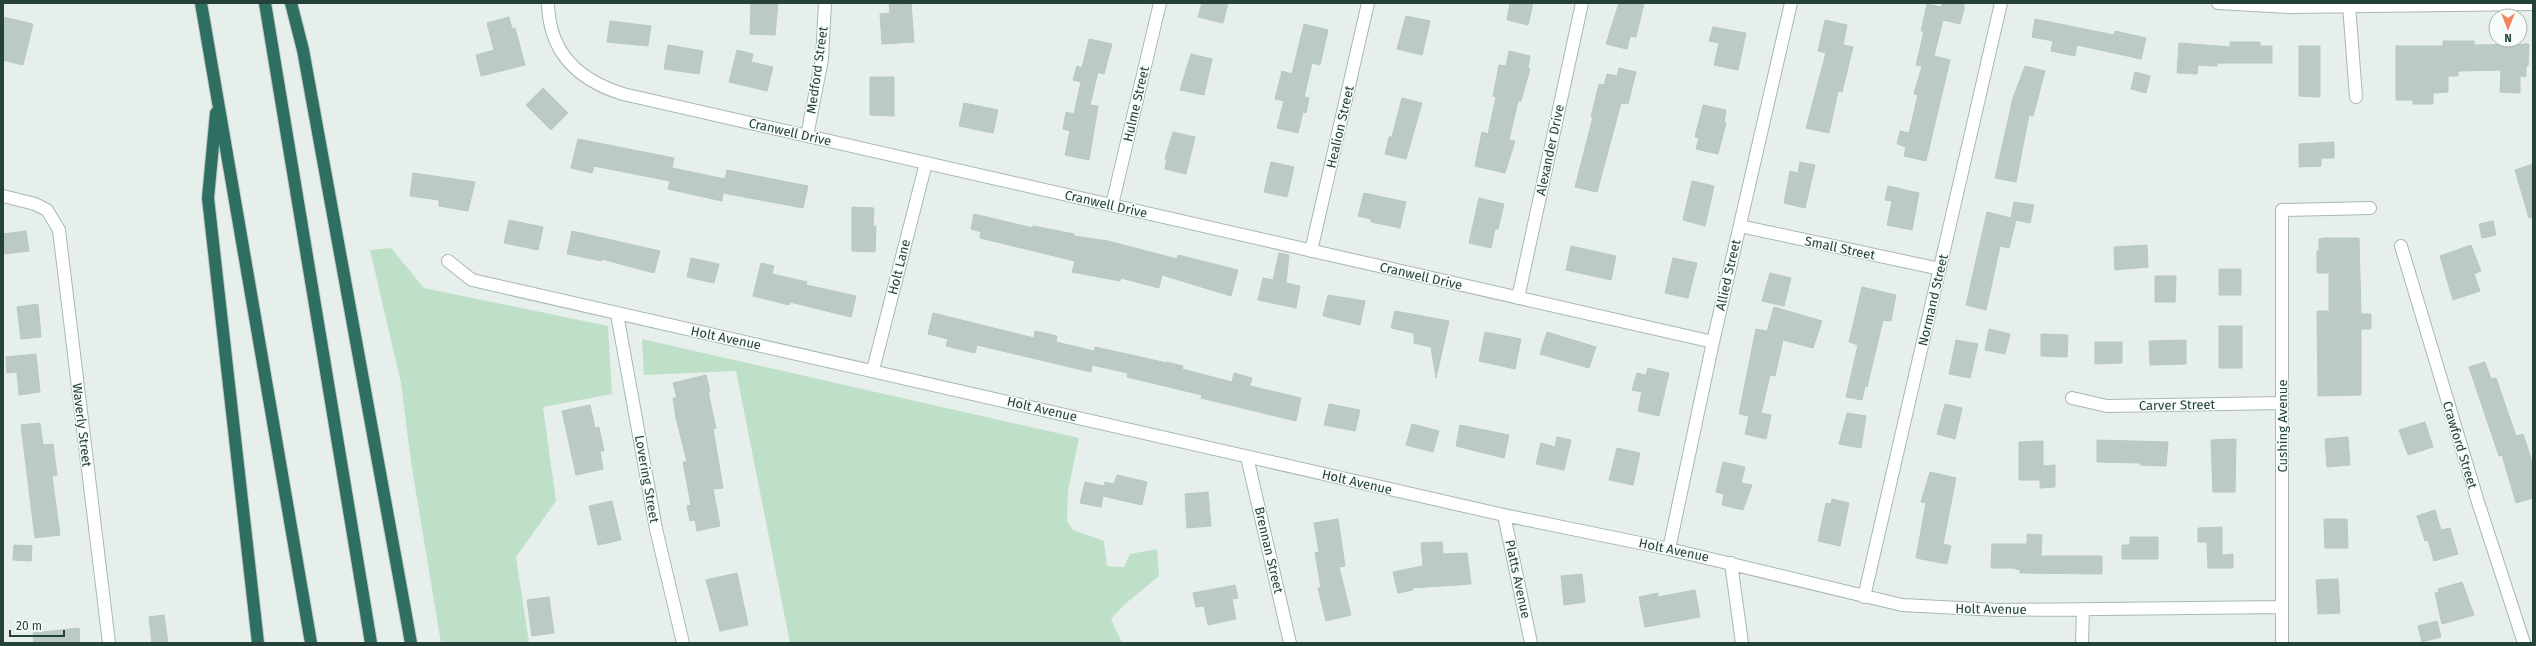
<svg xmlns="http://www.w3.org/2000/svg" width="2536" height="646" font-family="'Fira Sans',sans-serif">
<rect width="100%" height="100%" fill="#e6efeb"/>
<path fill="#bfe0c8" d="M 391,248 L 424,288 L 608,326 L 612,394 L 543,407 L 556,501 L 516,557 L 529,643 L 441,643 L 411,462 L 401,383 L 370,250 Z
M 642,339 L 1079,438 L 1068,491 L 1067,521 L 1073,530 L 1104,541 L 1107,566 L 1124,567 L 1130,554 L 1157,549 L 1159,576 L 1125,604 L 1111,619 L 1122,643 L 790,643 L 736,371 L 644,375 Z"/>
<path fill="#bbcac4" stroke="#b8c9c2" d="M 751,3 L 778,3 L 775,35 L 750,34 Z
M 889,3 L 911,3 L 914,42 L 882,44 L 880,14 L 890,13 Z
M 1202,3 L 1228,3 L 1223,23 L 1198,17 Z
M 1510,3 L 1533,3 L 1528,25 L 1507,20 Z
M 1619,3 L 1644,3 L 1636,37 L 1630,36 L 1627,49 L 1606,44 Z
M 1942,3 L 1964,3 L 1964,9 L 1960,24 L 1943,20 L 1934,56 L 1950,60 L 1926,161 L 1904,156 L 1906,147 L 1897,144 L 1900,131 L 1909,133 L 1918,95 L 1914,94 L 1922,66 L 1916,65 L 1924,31 L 1921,31 L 1927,4 L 1941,7 Z
M 1406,16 L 1430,21 L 1422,55 L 1397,49 Z
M 3,17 L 33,24 L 23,65 L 3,60 Z
M 509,17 L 512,29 L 515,28 L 525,65 L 481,76 L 476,55 L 494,50 L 487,23 Z
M 2035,19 L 2114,35 L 2115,31 L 2146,38 L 2141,59 L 2077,45 L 2075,56 L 2051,51 L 2053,41 L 2032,37 Z
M 1825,20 L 1847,25 L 1843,45 L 1853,47 L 1842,92 L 1838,91 L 1829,133 L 1806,128 L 1826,53 L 1818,51 Z
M 610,21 L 651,26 L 648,46 L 607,42 Z
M 1304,24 L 1328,30 L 1320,65 L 1312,63 L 1304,97 L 1309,98 L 1306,113 L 1303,112 L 1298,133 L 1277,128 L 1284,101 L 1275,99 L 1282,71 L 1292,74 Z
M 1713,27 L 1746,33 L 1738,70 L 1714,65 L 1719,43 L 1709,41 Z
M 1089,39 L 1112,44 L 1104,74 L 1098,72 L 1090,105 L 1098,106 L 1089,160 L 1065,155 L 1070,131 L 1063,129 L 1066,112 L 1074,114 L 1081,82 L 1073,80 L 1077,66 L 1082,68 Z
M 2443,41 L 2474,41 L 2474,45 L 2529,44 L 2528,66 L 2526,66 L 2526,77 L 2520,76 L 2520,93 L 2500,92 L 2501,70 L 2458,71 L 2458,76 L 2448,76 L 2448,92 L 2433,93 L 2433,104 L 2413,104 L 2413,100 L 2396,100 L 2396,46 L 2443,46 Z
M 2230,42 L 2260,42 L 2260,46 L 2272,46 L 2272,63 L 2217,63 L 2217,66 L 2198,65 L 2197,74 L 2177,73 L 2179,43 L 2230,47 Z
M 668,45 L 703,51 L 699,74 L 664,69 Z
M 2299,46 L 2320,46 L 2320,97 L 2299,96 Z
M 737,50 L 753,54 L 751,62 L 773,67 L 767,91 L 729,82 Z
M 1509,51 L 1530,56 L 1528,68 L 1530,69 L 1521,101 L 1518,101 L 1509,140 L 1515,141 L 1505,173 L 1475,166 L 1482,132 L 1488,134 L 1496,97 L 1493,96 L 1499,65 L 1506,66 Z
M 1191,54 L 1212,59 L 1204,95 L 1180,90 Z
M 2025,66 L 2045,71 L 2033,116 L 2029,115 L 2016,182 L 1995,178 L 2013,98 Z
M 1619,68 L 1636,72 L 1628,104 L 1621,103 L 1597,192 L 1575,187 L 1593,117 L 1591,117 L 1599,84 L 1604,85 L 1607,74 L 1617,76 Z
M 2135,72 L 2150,76 L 2146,93 L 2131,89 Z
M 870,77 L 894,77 L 894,116 L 870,115 Z
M 543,88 L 568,113 L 551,130 L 526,105 Z
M 1402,98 L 1422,103 L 1406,159 L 1385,154 L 1389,137 L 1392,137 Z
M 964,103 L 998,110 L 993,133 L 959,126 Z
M 1703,105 L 1726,110 L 1724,122 L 1726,123 L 1718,154 L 1696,149 L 1699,138 L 1695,137 Z
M 1173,132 L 1195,137 L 1186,174 L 1165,169 L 1167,159 L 1165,159 Z
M 578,139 L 674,158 L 672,168 L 725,179 L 727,170 L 808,186 L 803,208 L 723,193 L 722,201 L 668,189 L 670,181 L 594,166 L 592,173 L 571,168 Z
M 2334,142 L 2334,158 L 2321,158 L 2321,166 L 2299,167 L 2299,144 Z
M 1271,162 L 1294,167 L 1287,197 L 1264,192 Z
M 1800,162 L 1815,165 L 1805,208 L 1784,203 L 1790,171 L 1798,173 Z
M 2533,164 L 2533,217 L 2529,218 L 2515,170 Z
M 413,173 L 475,182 L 468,211 L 439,206 L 439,200 L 410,196 Z
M 1692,181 L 1714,186 L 1705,226 L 1683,220 Z
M 1888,186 L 1919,193 L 1912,230 L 1887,225 L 1892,201 L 1885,200 Z
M 1364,193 L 1406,202 L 1400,228 L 1371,222 L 1371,219 L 1358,216 Z
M 1479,198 L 1504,204 L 1498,229 L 1495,229 L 1491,248 L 1469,243 Z
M 2014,202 L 2034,205 L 2030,223 L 2016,220 L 2009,248 L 2000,246 L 1986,310 L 1966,305 L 1987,212 L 2011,218 Z
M 852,207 L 874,208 L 873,226 L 876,226 L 875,252 L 852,251 Z
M 974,214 L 1033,228 L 1033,226 L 1074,234 L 1074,236 L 1108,241 L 1177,259 L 1178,255 L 1238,270 L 1231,296 L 1162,275 L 1159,288 L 1121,278 L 1120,281 L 1072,272 L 1075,261 L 980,238 L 981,232 L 971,229 Z
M 509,220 L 543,227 L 538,250 L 504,243 Z
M 2493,221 L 2496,235 L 2482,238 L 2479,224 Z
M 26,231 L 29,251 L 3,254 L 3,234 Z
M 572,231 L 660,251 L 654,273 L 602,259 L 602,261 L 567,254 Z
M 2325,238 L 2359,238 L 2361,314 L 2371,314 L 2371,329 L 2361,329 L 2361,395 L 2318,396 L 2317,311 L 2329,311 L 2329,273 L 2317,273 L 2317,251 L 2319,251 L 2319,239 Z
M 2147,245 L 2148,267 L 2115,270 L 2114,247 Z
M 2471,245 L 2481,271 L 2474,274 L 2480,291 L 2453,300 L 2440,256 Z
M 1571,246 L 1616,256 L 1611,280 L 1566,270 Z
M 1279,253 L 1289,255 L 1286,283 L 1300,286 L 1296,308 L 1258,300 L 1263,278 L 1273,280 Z
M 691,258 L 719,264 L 714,283 L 687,277 Z
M 1673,258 L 1697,263 L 1688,298 L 1665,293 Z
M 761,263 L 774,266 L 772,274 L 807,282 L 806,285 L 856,296 L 851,317 L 790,302 L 789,305 L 753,296 Z
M 2219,269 L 2241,269 L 2241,295 L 2219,295 Z
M 1770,273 L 1791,278 L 1784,306 L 1762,301 Z
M 2155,276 L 2176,276 L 2175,302 L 2155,302 Z
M 1862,287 L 1896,295 L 1891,321 L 1883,320 L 1867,387 L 1865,386 L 1862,400 L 1846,397 L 1858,345 L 1849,342 Z
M 1328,295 L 1365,301 L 1360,325 L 1323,316 Z
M 38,304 L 41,337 L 21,339 L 17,307 Z
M 1774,307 L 1822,321 L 1813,348 L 1783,340 L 1775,376 L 1770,375 L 1761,413 L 1771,415 L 1766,439 L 1745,434 L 1749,416 L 1739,414 L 1756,329 L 1767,331 Z
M 1395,311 L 1449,321 L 1436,378 L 1431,347 L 1414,343 L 1414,333 L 1391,328 Z
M 933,313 L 1034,338 L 1035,331 L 1057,336 L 1056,342 L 1094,351 L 1095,347 L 1167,363 L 1167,362 L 1183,366 L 1182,369 L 1232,382 L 1234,373 L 1252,378 L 1250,386 L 1301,398 L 1296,421 L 1201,398 L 1202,395 L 1127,377 L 1128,373 L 1092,365 L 1091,372 L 977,345 L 975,353 L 946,346 L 948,339 L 928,334 Z
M 2219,326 L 2242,326 L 2242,368 L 2219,368 Z
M 1989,329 L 2010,334 L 2005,354 L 1985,350 Z
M 1485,332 L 1521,339 L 1515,369 L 1479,361 Z
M 1547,332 L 1596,347 L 1589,368 L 1540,354 Z
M 2041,334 L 2068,335 L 2067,357 L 2041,356 Z
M 1956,340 L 1978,344 L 1970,378 L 1949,374 Z
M 2186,340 L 2186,364 L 2150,365 L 2149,341 Z
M 2095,342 L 2122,342 L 2122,363 L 2095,364 Z
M 36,354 L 40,392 L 19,395 L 17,372 L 7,373 L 6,357 Z
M 2485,362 L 2491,379 L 2496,378 L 2516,436 L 2523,434 L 2530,455 L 2533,470 L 2533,498 L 2516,503 L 2502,455 L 2499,456 L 2469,367 Z
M 1648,368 L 1669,373 L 1659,416 L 1638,411 L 1642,392 L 1632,390 L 1637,373 L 1646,375 Z
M 706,375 L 710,392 L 708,392 L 716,428 L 713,429 L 723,488 L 713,489 L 720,526 L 697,531 L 695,520 L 690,521 L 687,506 L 691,505 L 683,462 L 687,462 L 676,418 L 673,398 L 677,398 L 673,383 Z
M 1329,404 L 1360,410 L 1355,431 L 1324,425 Z
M 1945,404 L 1962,408 L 1955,439 L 1937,434 Z
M 590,405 L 595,428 L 599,427 L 604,451 L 600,451 L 603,469 L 576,475 L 562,411 Z
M 1847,413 L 1866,416 L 1861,448 L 1839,444 Z
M 2425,422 L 2433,447 L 2408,455 L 2399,430 Z
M 40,423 L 43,445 L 53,444 L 57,475 L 52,476 L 60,535 L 35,538 L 21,425 Z
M 1412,424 L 1439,431 L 1433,452 L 1406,445 Z
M 1460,425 L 1509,435 L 1504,458 L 1456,446 Z
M 1557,437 L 1571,440 L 1564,470 L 1536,464 L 1541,443 L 1555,447 Z
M 2348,437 L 2350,465 L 2327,467 L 2325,439 Z
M 2236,439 L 2235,492 L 2213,492 L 2211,440 Z
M 2097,440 L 2168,442 L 2166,466 L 2140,465 L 2140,463 L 2097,462 Z
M 2043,441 L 2043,466 L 2055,465 L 2055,487 L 2040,488 L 2040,480 L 2019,480 L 2019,442 Z
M 1617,448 L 1640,453 L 1633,485 L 1609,480 Z
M 1723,462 L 1745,467 L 1741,483 L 1752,485 L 1743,510 L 1722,505 L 1724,494 L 1716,492 Z
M 1930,472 L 1956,478 L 1943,544 L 1951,546 L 1947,564 L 1916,558 L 1926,503 L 1921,502 Z
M 1117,475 L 1147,482 L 1142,505 L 1103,496 L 1101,507 L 1080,503 L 1085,482 L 1104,486 L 1105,482 L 1114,484 Z
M 1208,492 L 1211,526 L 1187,528 L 1185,494 Z
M 1832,499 L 1849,503 L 1840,546 L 1818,541 L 1826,503 L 1831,504 Z
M 612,501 L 621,540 L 598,545 L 589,506 Z
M 2435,510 L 2441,530 L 2450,528 L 2458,554 L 2434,561 L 2428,540 L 2425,541 L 2417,516 Z
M 1338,519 L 1345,566 L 1339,567 L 1351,615 L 1326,621 L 1318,588 L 1321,588 L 1315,553 L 1319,552 L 1314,523 Z
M 2324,519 L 2347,519 L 2348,548 L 2325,548 Z
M 2222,527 L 2222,555 L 2233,554 L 2233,568 L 2208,568 L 2207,542 L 2198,542 L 2198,528 Z
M 2027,534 L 2042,535 L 2041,556 L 2102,556 L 2102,574 L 2020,573 L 2020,570 L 2013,568 L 1991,568 L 1992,544 L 2027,544 Z
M 2130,537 L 2158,537 L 2158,559 L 2122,559 L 2122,545 L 2130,545 Z
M 1442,542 L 1443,554 L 1467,553 L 1471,584 L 1412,588 L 1413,590 L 1398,593 L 1393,572 L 1423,566 L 1421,543 Z
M 14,545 L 32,546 L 31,561 L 13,560 Z
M 737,573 L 748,625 L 720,631 L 706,580 Z
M 1582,574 L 1585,602 L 1564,605 L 1561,576 Z
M 2338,579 L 2340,613 L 2318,614 L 2316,580 Z
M 2462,582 L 2474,615 L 2442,624 L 2435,593 L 2439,592 L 2438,589 Z
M 1235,585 L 1238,598 L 1232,599 L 1236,619 L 1208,625 L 1204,606 L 1196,607 L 1193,593 Z
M 1695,590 L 1700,617 L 1645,627 L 1639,597 L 1658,593 L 1658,597 Z
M 549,597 L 554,633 L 532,636 L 527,600 Z
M 164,615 L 168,643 L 152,643 L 149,617 Z
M 2437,621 L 2441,637 L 2422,642 L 2418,626 Z
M 79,628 L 80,643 L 34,643 L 33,633 Z"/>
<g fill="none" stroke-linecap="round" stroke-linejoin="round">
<g stroke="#a8b8b2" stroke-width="14">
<path id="street" d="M 548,3 C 549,53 578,80 623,94 L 1713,342
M 2218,3 L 2289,7 L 2533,4
M 2349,5 L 2356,97
M 807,136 L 822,59 L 825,3
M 3,196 L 35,204 L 47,210 L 59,230 L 109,643
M 1112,205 L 1160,3
M 1740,226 L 1940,269
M 2401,246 L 2478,502 L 2524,643
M 1311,251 L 1368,3
M 448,261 L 472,280 L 1504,515 L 1669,549 L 1902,605 L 1998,610 L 2282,607
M 1518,298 L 1582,3
M 617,314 L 656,529 L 683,643
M 873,370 L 926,163
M 2072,398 L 2107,406 L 2282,403
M 1247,457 L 1290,643
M 1504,515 L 1531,643
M 1669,549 L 1713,342 L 1791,3
M 1731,563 L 1742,643
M 1864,597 L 2001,3
M 2082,643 L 2083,610
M 2282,643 L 2282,210 L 2370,208"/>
</g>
<g stroke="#c2cac8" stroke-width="14">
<path id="highway" d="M 201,3 L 311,643
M 265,3 L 371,643
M 291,3 L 303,50 L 411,643
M 216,113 L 208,198 L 258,643"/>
</g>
<use href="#street" stroke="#fff" stroke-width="12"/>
<use href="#highway" stroke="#2f6f62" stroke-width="12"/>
</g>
<g text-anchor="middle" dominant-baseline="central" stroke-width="3" stroke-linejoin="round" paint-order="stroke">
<g font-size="13" fill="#24423a" stroke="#f7fbf9">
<text transform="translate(817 70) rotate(-82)">Medford Street</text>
<text transform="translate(1136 104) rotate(-77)">Hulme Street</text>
<text transform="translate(1340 127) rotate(-77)">Healion Street</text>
<text transform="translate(790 132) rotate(13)">Cranwell Drive</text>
<text transform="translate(1550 150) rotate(-78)">Alexander Drive</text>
<text transform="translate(1106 204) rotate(13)">Cranwell Drive</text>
<text transform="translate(1840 248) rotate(12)">Small Street</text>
<text transform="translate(899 267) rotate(-76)">Holt Lane</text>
<text transform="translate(1728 275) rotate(-77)">Allied Street</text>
<text transform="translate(1421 276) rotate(13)">Cranwell Drive</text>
<text transform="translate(1933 300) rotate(-77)">Normand Street</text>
<text transform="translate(726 338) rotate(12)">Holt Avenue</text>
<text transform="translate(2177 405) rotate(-1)">Carver Street</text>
<text transform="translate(1042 409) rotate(13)">Holt Avenue</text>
<text transform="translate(82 425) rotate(83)">Waverly Street</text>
<text transform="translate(2282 426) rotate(-90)">Cushing Avenue</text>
<text transform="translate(2460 445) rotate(73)">Crawford Street</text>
<text transform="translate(647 479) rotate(80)">Lovering Street</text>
<text transform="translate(1357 482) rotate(13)">Holt Avenue</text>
<text transform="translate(1269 550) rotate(77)">Brennan Street</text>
<text transform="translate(1674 550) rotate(12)">Holt Avenue</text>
<text transform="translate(1518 579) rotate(78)">Platts Avenue</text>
<text transform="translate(1991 609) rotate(1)">Holt Avenue</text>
</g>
</g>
<rect width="2536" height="646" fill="none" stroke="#24423a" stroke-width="8"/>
<g transform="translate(2508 28) rotate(180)"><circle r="19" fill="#f7fbf9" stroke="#a3b1ad"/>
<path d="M0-3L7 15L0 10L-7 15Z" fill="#f4845f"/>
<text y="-6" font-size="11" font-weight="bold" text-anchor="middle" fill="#24423a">N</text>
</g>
<path d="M10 630v6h54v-6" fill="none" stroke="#24423a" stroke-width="2"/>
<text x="16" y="630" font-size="12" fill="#24423a" stroke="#f7fbf9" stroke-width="3" paint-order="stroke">20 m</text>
</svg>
